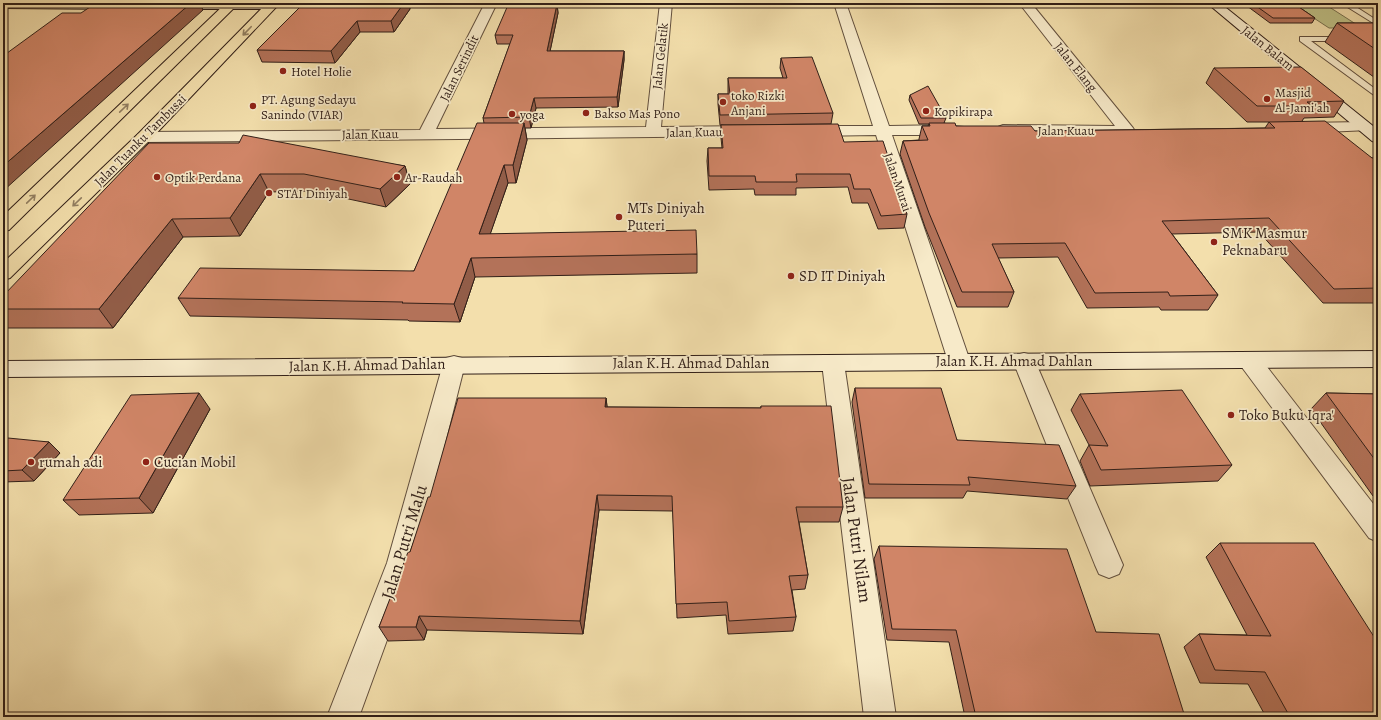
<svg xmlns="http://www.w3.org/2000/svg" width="1381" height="720" font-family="Alegreya,serif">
<rect width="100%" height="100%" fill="#f3dfac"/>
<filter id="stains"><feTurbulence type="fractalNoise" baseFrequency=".005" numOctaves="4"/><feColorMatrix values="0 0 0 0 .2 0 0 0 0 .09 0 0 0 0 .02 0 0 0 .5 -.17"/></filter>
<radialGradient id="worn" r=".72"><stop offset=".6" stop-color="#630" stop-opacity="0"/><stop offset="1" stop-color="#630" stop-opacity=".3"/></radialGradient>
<path fill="#bfc086" stroke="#78704f" d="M 1291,3 L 1323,3 L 1362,28 L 1329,28 Z"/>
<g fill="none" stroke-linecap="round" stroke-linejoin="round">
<g stroke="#624f3d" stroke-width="2">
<path id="lane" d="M 1341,3 L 1350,3 L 1378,21 L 1378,26 Z
M 1300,37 L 1378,37 L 1378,41 L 1311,41 L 1378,91 L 1378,98 L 1300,41 Z"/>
</g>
<g stroke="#624f3d" stroke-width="2">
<path id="street" d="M 485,3 L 497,3 L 436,129 L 646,127 L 660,3 L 672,3 L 661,127 L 751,126 L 757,128 L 759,131 L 757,134 L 751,136 L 144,142 L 138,140 L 136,137 L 138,134 L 144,132 L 420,130 Z
M 834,3 L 846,3 L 889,126 L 951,125 L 956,127 L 959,130 L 956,133 L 951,135 L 892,135 L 970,361 L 967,367 L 959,369 L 951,367 L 948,361 L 876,135 L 811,136 L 805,134 L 803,131 L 805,128 L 811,126 L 873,126 Z
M 1019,3 L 1031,3 L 1133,128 L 1135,131 L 1133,134 L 1125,136 L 998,133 L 995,130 L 998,127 L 1003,125 L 1115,126 Z
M 1364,122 L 1369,124 L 1372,127 L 1369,130 L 1303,133 L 1298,131 L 1295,128 L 1298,125 L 1303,123 Z
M 1249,352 L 1257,354 L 1378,510 L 1378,542 L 1369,538 L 1241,366 L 1238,360 L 1241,354 Z
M 1024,353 L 1032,355 L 1035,361 L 1123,565 L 1119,574 L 1109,578 L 1099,574 L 1095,565 L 1013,361 L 1016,355 Z
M 833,355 L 841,357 L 844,363 L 896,717 L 864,717 L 822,363 L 825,357 Z
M 454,356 L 462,358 L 465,364 L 415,563 L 359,717 L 327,717 L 387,563 L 443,364 L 446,358 Z"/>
</g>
<g stroke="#311f18" stroke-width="2">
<path id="secondary" d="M 3,3 L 129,3 L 130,5 L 124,9 L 3,8 Z
M 167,3 L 277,3 L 278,5 L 272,9 L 172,9 L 168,8 L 166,5 Z
M 1207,3 L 1220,3 L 1378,130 L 1378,143 L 1372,141 Z
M 1378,351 L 1378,367 L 3,377 L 3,361 Z"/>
</g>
<g stroke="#311f18" stroke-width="2">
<path id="primary" d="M 226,3 L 239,3 L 9,230 L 3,231 L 3,216 Z
M 267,3 L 280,3 L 150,140 L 10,278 L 3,280 L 3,263 L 138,134 Z"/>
</g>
<use href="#lane" fill="#f7eac9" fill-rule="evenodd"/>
<use href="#street" fill="#f7eac9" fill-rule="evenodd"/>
<use href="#secondary" fill="#f7eac9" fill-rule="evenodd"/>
<use href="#primary" fill="#f3dfac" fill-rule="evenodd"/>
</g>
<path fill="#b37259" stroke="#311f18" d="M 304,3 L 409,3 L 410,9 L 394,32 L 360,32 L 335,63 L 262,62 L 257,50 Z
M 1243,3 L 1293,3 L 1315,18 L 1312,23 L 1270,23 Z
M 557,4 L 558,13 L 550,51 L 624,51 L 624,60 L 618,107 L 536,108 L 531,128 L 525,128 L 527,140 L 516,183 L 508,183 L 490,234 L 697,254 L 697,273 L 475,277 L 460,322 L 409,321 L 408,320 L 190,316 L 178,298 L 414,271 L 484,123 L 483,118 L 510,44 L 497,44 L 495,35 Z
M 1337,23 L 1378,23 L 1378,80 L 1325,42 Z
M 781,58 L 833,113 L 831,124 L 720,125 L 718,104 L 718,94 L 728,94 L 728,78 L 783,78 L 780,68 Z
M 1214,68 L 1344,101 L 1334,117 L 1304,118 L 1302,121 L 1372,158 L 1378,158 L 1378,297 L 1373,303 L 1323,303 L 1259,232 L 1172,234 L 1218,295 L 1208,310 L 1161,310 L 1159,307 L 1087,308 L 1058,257 L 998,258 L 1014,292 L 1008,307 L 957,307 L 925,227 L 900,154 L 903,141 L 919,140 L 919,139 L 922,126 L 928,126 L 929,124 L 919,124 L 909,100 L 910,95 L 946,118 L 944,123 L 956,126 L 1035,131 L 1265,128 L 1269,122 L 1247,122 L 1206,83 Z
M 721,125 L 844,142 L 907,214 L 904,228 L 878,229 L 868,203 L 852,203 L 848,187 L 796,188 L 796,195 L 755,195 L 754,189 L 709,190 L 707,161 L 708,148 L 722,148 L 721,138 Z
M 239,143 L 405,166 L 410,184 L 386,207 L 311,191 L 269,192 L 240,236 L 183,237 L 113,328 L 7,328 L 3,324 L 3,296 Z
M 855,388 L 957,440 L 1076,486 L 1067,499 L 967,491 L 963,498 L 865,498 L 852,402 Z
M 1326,393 L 1378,394 L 1378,496 L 1373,496 L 1311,409 Z
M 1080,394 L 1232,465 L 1218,481 L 1090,486 L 1080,461 L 1089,445 L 1071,410 Z
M 606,398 L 607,407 L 761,408 L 761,406 L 843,507 L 839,522 L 799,522 L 808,575 L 805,589 L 792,590 L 796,617 L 793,631 L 728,634 L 726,615 L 677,618 L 673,511 L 599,510 L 583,634 L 427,630 L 424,640 L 388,641 L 379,627 L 410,552 L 430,497 Z
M 210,409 L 153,513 L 79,515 L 63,500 Z
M 49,442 L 60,453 L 34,481 L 3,482 L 3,444 Z
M 1220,543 L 1378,717 L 1266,717 L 1248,684 L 1200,683 L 1184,647 L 1199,634 L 1247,635 L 1206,557 Z
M 879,546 L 1096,632 L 1185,717 L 965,717 L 949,642 L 887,640 L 874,559 Z"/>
<path fill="#925d48" stroke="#311f18" d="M 191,3 L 200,3 L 203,10 L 3,191 L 3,166 Z
M 404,3 L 409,3 L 410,9 L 394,32 L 391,21 Z
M 557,4 L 558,13 L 548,61 L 547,51 Z
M 357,21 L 360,32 L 335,63 L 331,51 Z
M 624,51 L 624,60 L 618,107 L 617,97 Z
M 534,98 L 536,108 L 531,128 L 529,117 Z
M 524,123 L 527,140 L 516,183 L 513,165 Z
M 504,165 L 508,183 L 484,252 L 479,234 Z
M 405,166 L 410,184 L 386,207 L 380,189 Z
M 260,174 L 269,192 L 240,236 L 230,218 Z
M 172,219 L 183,237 L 113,328 L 99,309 Z
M 471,258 L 475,277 L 460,322 L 454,304 Z
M 199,393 L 210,409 L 153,513 L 139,498 Z
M 606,398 L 608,414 L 605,407 Z
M 49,442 L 60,453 L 34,481 L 22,470 Z
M 597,495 L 599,510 L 583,634 L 580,621 Z
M 419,616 L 427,630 L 424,640 L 416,627 Z"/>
<path fill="#d08567" stroke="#311f18" d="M 96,3 L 191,3 L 3,166 L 3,56 L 62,13 L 81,13 Z
M 304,3 L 404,3 L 391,21 L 357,21 L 331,51 L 257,50 Z
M 1252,3 L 1293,3 L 1315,18 L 1273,18 Z
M 557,4 L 547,51 L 624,51 L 617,97 L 534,98 L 529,117 L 483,118 L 513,35 L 495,35 L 508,5 Z
M 1337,23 L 1378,23 L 1378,51 Z
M 812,57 L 833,113 L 720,115 L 718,94 L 730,94 L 728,78 L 787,78 L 781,58 Z
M 1301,67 L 1344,101 L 1307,102 L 1312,106 L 1257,106 L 1214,68 Z
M 928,86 L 946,118 L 921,118 L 910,95 Z
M 1325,121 L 1372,158 L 1378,158 L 1378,278 L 1376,278 L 1378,280 L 1378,288 L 1334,289 L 1269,218 L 1162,221 L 1218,295 L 1170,296 L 1168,292 L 1095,293 L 1065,243 L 992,244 L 1014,292 L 962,292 L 929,213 L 903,141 L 928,140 L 922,126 L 930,126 L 929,123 L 955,123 L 956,126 L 1031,126 L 1035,131 L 1275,128 L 1269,122 Z
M 477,123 L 524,123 L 513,165 L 504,165 L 479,234 L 696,230 L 697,254 L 471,258 L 454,304 L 402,303 L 403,302 L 178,298 L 200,268 L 414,271 Z
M 838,124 L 844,142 L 883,141 L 907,214 L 881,216 L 870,189 L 854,189 L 850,174 L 796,174 L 797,182 L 756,182 L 755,176 L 709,176 L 708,148 L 723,148 L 721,125 Z
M 243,135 L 405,166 L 380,189 L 304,174 L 260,174 L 230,218 L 172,219 L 99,309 L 3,309 L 3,296 L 149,143 L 239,143 Z
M 855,388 L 941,388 L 957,440 L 1059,445 L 1076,486 L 968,477 L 970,485 L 869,484 Z
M 1182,390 L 1232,465 L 1101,470 L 1089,445 L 1108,446 L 1080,394 Z
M 199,393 L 139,498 L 63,500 L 131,395 Z
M 1326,393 L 1378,394 L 1378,464 Z
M 458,398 L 606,398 L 605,407 L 761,408 L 761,406 L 831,406 L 843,507 L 796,507 L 808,575 L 789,576 L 796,617 L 729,621 L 727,602 L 676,604 L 672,496 L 597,495 L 580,621 L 419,616 L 416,627 L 379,627 L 408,552 L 410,552 L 428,497 L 430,497 Z
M 8,438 L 49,442 L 22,470 L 3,471 L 3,444 Z
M 1220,543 L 1314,543 L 1378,643 L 1378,717 L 1290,717 L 1265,672 L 1215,670 L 1199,634 L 1271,636 Z
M 879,546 L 1067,549 L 1096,632 L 1159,634 L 1185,717 L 976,717 L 956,630 L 892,629 Z"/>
<defs><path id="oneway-shaft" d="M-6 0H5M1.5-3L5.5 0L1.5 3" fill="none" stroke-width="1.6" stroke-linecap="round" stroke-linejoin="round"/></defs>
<g stroke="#927f62">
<use href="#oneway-shaft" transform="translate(247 31) rotate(134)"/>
<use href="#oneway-shaft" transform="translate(124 108) rotate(-44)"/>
<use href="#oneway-shaft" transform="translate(31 199) rotate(-44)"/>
<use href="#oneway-shaft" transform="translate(77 202) rotate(136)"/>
</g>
<g fill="#8f2418" stroke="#f7eac9" stroke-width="1.5">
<circle cx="283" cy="71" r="4"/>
<circle cx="1267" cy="99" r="4"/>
<circle cx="723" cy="102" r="4"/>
<circle cx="253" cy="106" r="4"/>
<circle cx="926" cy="111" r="4"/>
<circle cx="586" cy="113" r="4"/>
<circle cx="512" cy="114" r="4"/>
<circle cx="157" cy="177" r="4"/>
<circle cx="397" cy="177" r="4"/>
<circle cx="269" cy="193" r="4"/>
<circle cx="619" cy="217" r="4"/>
<circle cx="1214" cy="242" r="4"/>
<circle cx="791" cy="276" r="4"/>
<circle cx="1231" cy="415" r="4"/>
<circle cx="31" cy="462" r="4"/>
<circle cx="146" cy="462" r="4"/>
</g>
<g text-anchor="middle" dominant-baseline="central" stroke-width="3.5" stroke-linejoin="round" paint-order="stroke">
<g font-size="13" fill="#311f18" stroke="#f7eac9">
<text transform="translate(1268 48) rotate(39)">Jalan Balam</text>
<text transform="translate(660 56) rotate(-84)">Jalan Gelatik</text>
<text transform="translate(1076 67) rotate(51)">Jalan Elang</text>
<text transform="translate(459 68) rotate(-64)">Jalan Serindit</text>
<text x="1066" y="130">Jalan Kuau</text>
<text transform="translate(694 132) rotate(-1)">Jalan Kuau</text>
<text transform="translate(370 134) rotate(-1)">Jalan Kuau</text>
<text transform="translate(140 140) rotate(-45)">Jalan Tuanku Tambusai</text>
<text transform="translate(898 182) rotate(71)">Jalan Murai</text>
</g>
<g font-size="13" fill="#311f18" stroke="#f7eac9" text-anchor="start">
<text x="291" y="71">Hotel Holie</text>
<text x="1275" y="92">Masjid<tspan x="1275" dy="15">Al-Jami'ah</tspan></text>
<text x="731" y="95">toko Rizki<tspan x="731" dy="15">Anjani</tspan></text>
<text x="261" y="99">PT. Agung Sedayu<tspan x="261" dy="15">Sanindo (VIAR)</tspan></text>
<text x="934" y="111">Kopikirapa</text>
<text x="594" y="113">Bakso Mas Pono</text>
<text x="520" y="114">yoga</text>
<text x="165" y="177">Optik Perdana</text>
<text x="405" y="177">Ar-Raudah</text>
<text x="277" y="193">STAI Diniyah</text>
</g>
<g font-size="15" fill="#311f18" stroke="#f7eac9" text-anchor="start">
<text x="627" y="208">MTs Diniyah<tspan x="627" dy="17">Puteri</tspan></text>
<text x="1222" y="233">SMK Masmur<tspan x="1222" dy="17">Peknabaru</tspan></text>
<text x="799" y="276">SD IT Diniyah</text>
<text x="1239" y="415">Toko Buku Iqra'</text>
<text x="39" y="462">rumah adi</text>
<text x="154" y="462">Cucian Mobil</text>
</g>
<g font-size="15" fill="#311f18" stroke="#f7eac9">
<text x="1014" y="361">Jalan K.H. Ahmad Dahlan</text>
<text x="691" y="363">Jalan K.H. Ahmad Dahlan</text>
<text transform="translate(367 365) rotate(-1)">Jalan K.H. Ahmad Dahlan</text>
</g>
<g font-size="18" fill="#311f18" stroke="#f7eac9">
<text transform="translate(857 540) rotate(82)">Jalan Putri Nilam</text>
<text transform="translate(404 542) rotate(-73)">Jalan Putri Malu</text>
</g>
</g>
<rect width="1381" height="720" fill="none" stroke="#f3dfac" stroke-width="16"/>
<rect x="4" y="4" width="1373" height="712" fill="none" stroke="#311f18" stroke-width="2"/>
<rect x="8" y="8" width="1365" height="704" fill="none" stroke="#311f18"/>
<rect width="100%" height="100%" filter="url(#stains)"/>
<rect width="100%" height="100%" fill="url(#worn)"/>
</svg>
